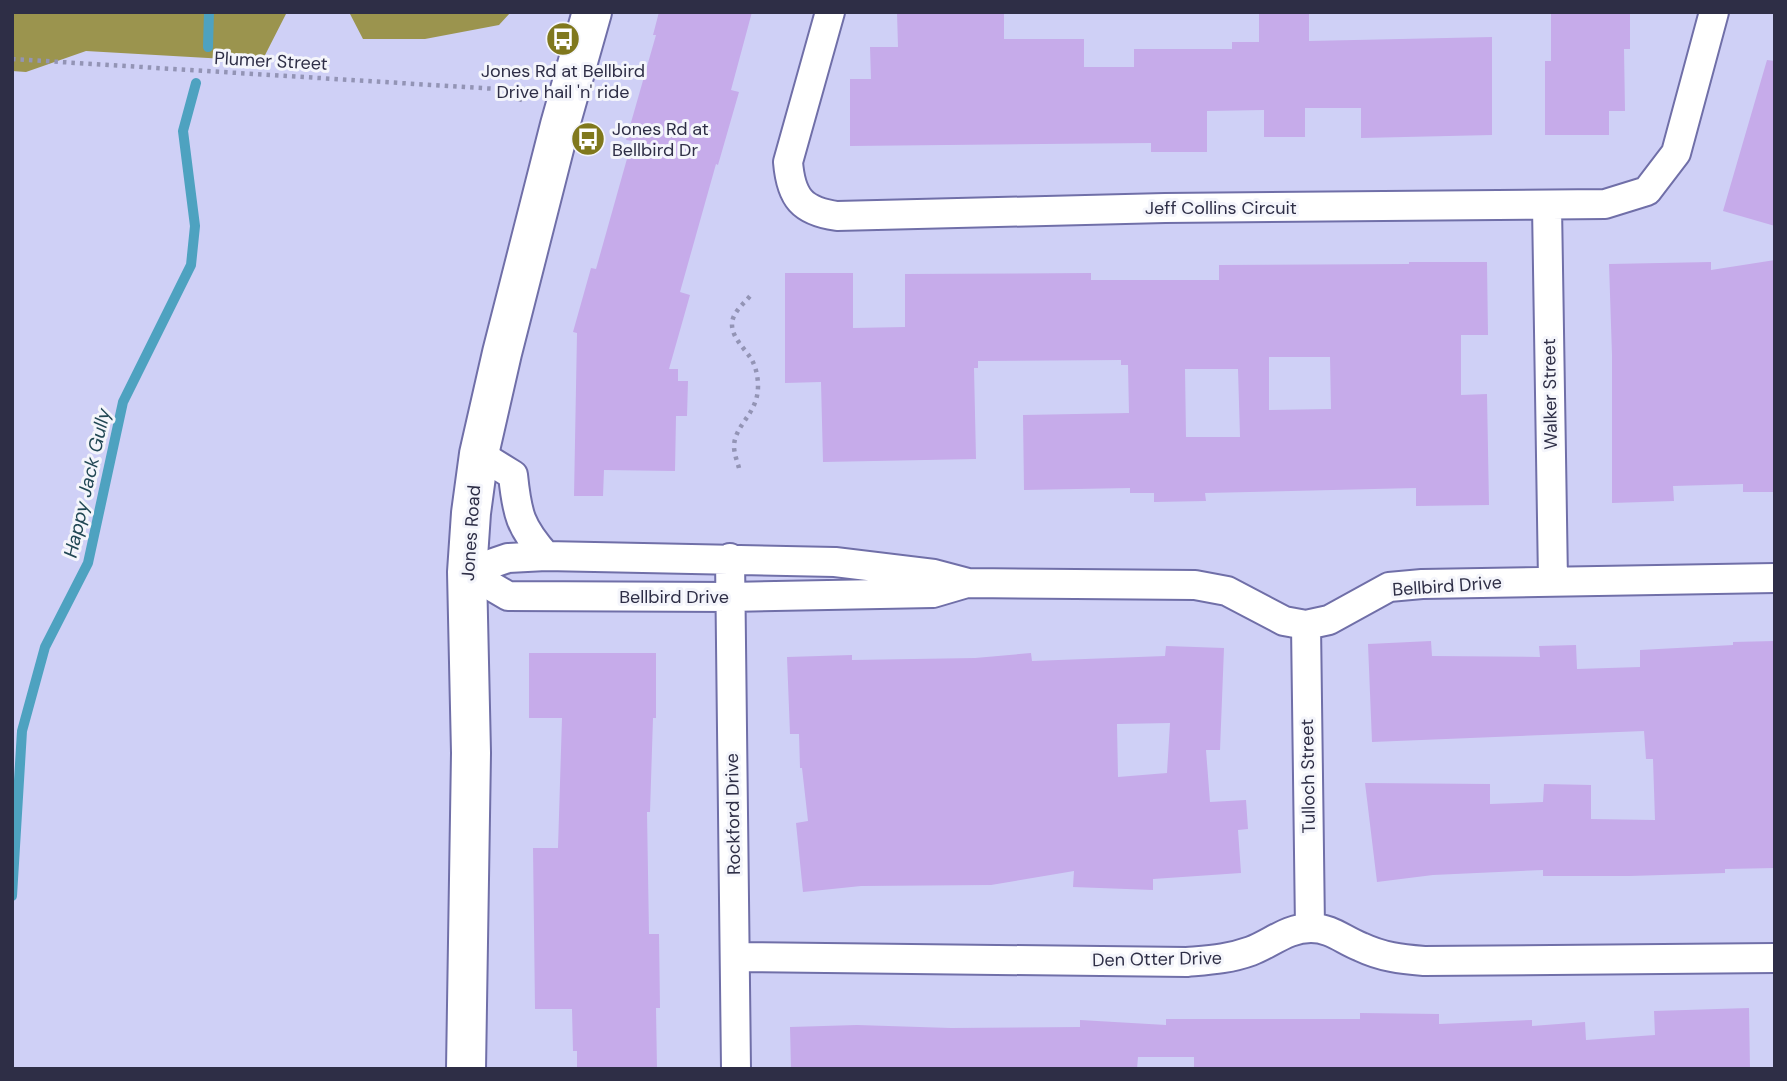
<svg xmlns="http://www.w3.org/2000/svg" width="1787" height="1081" font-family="'DM Sans',sans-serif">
<rect width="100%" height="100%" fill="#cfd0f6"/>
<path fill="#9b944e" d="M 12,12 L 287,12 L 262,61 L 86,51 L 26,72 L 12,71 Z
M 349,12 L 511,12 L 499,25 L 425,39 L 363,39 Z"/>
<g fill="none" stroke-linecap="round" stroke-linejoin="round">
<path stroke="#4ea2c0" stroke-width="10" d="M 208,47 L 209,12
M 12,896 L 22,731 L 45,647 L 88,563 L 123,402 L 191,265 L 195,226 L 183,131 L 196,83"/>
</g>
<path fill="#c6abea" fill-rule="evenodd" d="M 659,12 L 752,12 L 731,90 L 739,92 L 718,165 L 716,164 L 680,292 L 690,295 L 669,369 L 678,369 L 678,381 L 688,381 L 687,416 L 676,416 L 675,471 L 604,470 L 603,496 L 574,496 L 577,333 L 573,332 L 591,268 L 596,269 L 632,141 L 626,140 L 656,35 L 653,35 Z
M 897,12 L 1004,12 L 1004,39 L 1084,39 L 1084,67 L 1134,67 L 1134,49 L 1232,49 L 1232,42 L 1259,42 L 1259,12 L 1309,12 L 1309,41 L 1492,37 L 1492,135 L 1361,138 L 1361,108 L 1305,108 L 1305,137 L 1264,137 L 1264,110 L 1207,111 L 1207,152 L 1151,152 L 1151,143 L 850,146 L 850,79 L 871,79 L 870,47 L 898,47 Z
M 1551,12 L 1630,12 L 1630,49 L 1624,49 L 1625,111 L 1609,111 L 1609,135 L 1545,135 L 1545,61 L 1551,61 Z
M 1767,60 L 1775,61 L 1775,226 L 1723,211 Z
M 1775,260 L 1775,492 L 1743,492 L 1743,484 L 1673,486 L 1674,501 L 1612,503 L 1612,355 L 1609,264 L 1711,262 L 1711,270 Z
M 1409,262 L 1487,262 L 1488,335 L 1461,335 L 1461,395 L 1487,394 L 1489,505 L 1416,506 L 1416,488 L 1205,493 L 1206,501 L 1154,502 L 1154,493 L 1130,493 L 1130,488 L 1024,490 L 1023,415 L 1129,413 L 1128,365 L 1121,365 L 1121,360 L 978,361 L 978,368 L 974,368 L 976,459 L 823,462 L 821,382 L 785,383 L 785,273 L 853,273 L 853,328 L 905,327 L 905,274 L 1091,273 L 1091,280 L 1219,280 L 1219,265 L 1409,264 ZM 1269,357 L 1330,357 L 1331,409 L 1269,410 ZM 1185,369 L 1238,369 L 1240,437 L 1186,437 Z
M 1431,641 L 1432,656 L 1540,657 L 1539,646 L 1576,645 L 1577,669 L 1640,667 L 1640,650 L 1733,645 L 1733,642 L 1775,641 L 1775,868 L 1725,869 L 1725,873 L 1630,876 L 1543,876 L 1543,870 L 1433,875 L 1377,882 L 1365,783 L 1490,784 L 1490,804 L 1543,802 L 1544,784 L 1591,785 L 1591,819 L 1655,820 L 1653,759 L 1646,759 L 1644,731 L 1372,742 L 1368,644 Z
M 1166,646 L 1224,648 L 1220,750 L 1206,750 L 1210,802 L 1246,800 L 1248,829 L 1238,830 L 1241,873 L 1153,879 L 1153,890 L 1073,887 L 1074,871 L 991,885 L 861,886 L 803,892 L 796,823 L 808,821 L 802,768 L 800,768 L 799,734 L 790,734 L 787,657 L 852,655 L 852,660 L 975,658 L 1031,653 L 1032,661 L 1165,656 ZM 1170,723 L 1167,773 L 1118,777 L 1117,724 Z
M 529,653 L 656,653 L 656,718 L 653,718 L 650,812 L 647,812 L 649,934 L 659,934 L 660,1008 L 656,1008 L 657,1069 L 577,1069 L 577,1051 L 573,1051 L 572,1009 L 535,1009 L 533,848 L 558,848 L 562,718 L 529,718 Z
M 1749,1008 L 1750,1069 L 1194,1069 L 1194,1057 L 1138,1057 L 1137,1069 L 791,1069 L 790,1027 L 857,1025 L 951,1028 L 1080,1027 L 1080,1020 L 1166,1025 L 1166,1019 L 1360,1019 L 1360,1013 L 1439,1014 L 1439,1024 L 1532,1020 L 1532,1026 L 1585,1022 L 1586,1040 L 1655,1035 L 1654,1011 Z"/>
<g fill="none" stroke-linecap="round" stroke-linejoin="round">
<g stroke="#706fa8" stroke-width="32">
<path id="street" d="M 830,12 L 788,162 C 791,198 802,211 837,216 L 1165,208 L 1605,204 L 1647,191 L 1676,153 L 1714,12
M 1547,206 L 1553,581
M 479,454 L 513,475 C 517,514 520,527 546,556
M 730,558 L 736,1069
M 467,572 L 508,558 L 546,556 L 835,562 L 934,574 L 968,583 L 1195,585 L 1227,591 L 1284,621 L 1306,625 L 1329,620 L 1389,587 L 1422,584 L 1775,578
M 467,572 L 508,596 L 730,597 L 933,593 L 967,583
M 1306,625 L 1310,928
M 736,957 L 1187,962 C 1209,960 1229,959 1251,951 C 1272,943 1287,928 1311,928 C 1331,928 1343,940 1361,947 C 1382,957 1401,959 1424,961 L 1775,958"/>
</g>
<g stroke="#706fa8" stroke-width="42">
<path id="secondary" d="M 466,1069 L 471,753 L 467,572 L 471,513 L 479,454 L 502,353 L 560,125 L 592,12"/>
</g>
<path stroke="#9394b5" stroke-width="4.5" stroke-dasharray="3.5 5" stroke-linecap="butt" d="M 12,59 L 497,89 L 526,102
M 739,468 C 737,461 734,453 734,446 C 735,424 758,414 758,386 C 758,377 756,368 752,360 C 744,347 726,333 734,316 C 737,309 746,301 751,295"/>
<use href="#street" stroke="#fff" stroke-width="28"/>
<use href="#secondary" stroke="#fff" stroke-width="38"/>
</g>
<defs>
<g id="bus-disc" transform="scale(1.75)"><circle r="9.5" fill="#80781d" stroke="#f4f5fb"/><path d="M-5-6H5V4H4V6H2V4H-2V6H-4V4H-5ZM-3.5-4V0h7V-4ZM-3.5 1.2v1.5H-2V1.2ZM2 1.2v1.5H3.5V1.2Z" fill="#fff"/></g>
</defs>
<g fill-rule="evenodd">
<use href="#bus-disc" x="563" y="39"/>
<use href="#bus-disc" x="588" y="139"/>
</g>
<g text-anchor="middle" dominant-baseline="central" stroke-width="6" stroke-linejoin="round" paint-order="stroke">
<g font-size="18" fill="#2e2e46" stroke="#f4f5fb">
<text transform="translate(271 61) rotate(3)">Plumer Street</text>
<text x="1221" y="208">Jeff Collins Circuit</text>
<text transform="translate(1550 394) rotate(-91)">Walker Street</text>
<text transform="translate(471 533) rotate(-86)">Jones Road</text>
<text transform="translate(1447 586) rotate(-4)">Bellbird Drive</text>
<text x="674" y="597">Bellbird Drive</text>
<text transform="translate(1308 776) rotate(-91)">Tulloch Street</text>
<text transform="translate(733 814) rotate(-91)">Rockford Drive</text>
<text transform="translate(1157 959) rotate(-1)">Den Otter Drive</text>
</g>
<g font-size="18" fill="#2e2e46" stroke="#f4f5fb">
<text x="563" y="71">Jones Rd at Bellbird<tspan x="563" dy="21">Drive hail 'n' ride</tspan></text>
<text x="612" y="129" text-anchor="start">Jones Rd at<tspan x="612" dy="21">Bellbird Dr</tspan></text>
</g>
<g font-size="19" font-style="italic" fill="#214754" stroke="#f4f5fb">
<text transform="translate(87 483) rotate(-77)">Happy Jack Gully</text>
</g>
</g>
<rect width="1787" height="1081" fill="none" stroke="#2e2e46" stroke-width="28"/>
</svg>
